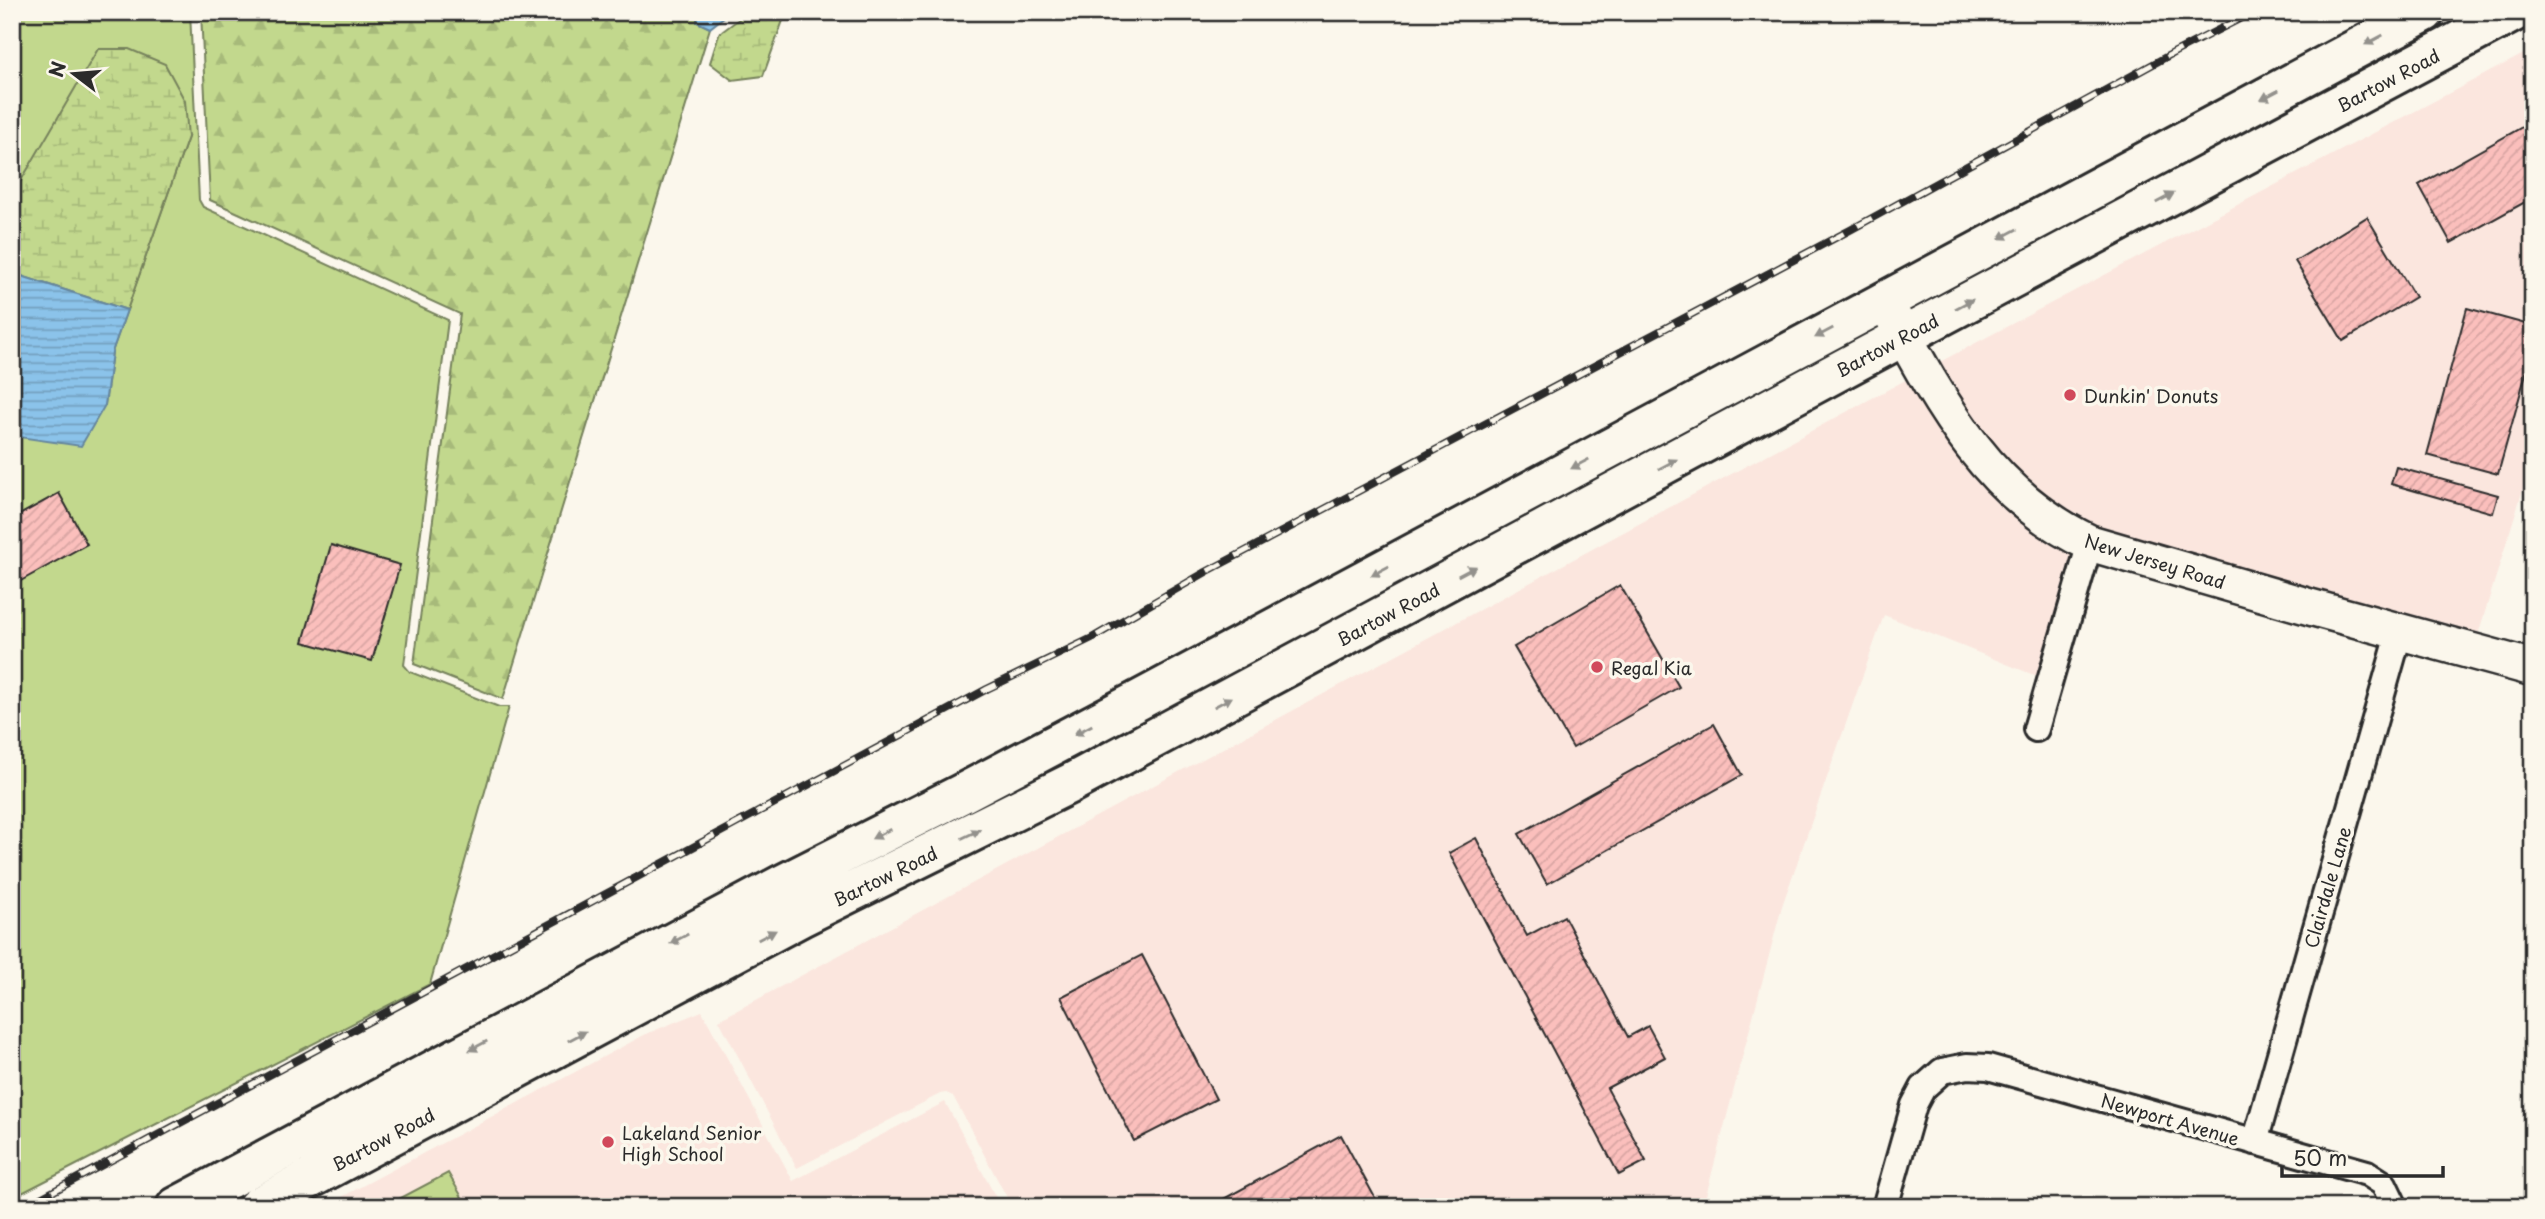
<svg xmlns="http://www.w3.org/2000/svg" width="2545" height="1219" font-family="'Playpen Sans',sans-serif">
<defs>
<pattern id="forest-firs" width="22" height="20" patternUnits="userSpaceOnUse" patternTransform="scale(1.75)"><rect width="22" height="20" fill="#c2d88d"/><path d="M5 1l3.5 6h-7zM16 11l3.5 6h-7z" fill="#a7ba7a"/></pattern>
<pattern id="wetland-marsh" width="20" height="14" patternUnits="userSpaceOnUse" patternTransform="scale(1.75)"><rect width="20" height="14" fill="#c2d88d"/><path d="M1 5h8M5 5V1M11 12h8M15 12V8" fill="none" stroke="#a7ba7a"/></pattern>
<pattern id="water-rules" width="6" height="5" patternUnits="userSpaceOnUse" patternTransform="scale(1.75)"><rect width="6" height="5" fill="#8bc3ea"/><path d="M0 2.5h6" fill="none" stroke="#729fbe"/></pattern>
<pattern id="building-hatch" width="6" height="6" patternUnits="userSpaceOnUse" patternTransform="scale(1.75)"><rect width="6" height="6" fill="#fbbfbc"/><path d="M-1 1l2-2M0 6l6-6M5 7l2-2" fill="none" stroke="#d7a4a2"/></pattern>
</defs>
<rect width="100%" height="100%" fill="#fbf7ec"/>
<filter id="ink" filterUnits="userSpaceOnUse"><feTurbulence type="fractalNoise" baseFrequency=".0143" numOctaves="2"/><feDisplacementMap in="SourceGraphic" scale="14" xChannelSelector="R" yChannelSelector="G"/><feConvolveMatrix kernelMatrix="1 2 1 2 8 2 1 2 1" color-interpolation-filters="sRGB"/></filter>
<g filter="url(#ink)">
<path fill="#fbe6de" d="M 2533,49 L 2533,457 L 2476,641 L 2094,532 L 2004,468 L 1934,365 Z
M 1913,376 L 2076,548 L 2039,677 L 1884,615 L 1782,906 L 1703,1207 L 1012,1207 L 953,1096 L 946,1093 L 940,1094 L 797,1168 L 719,1020 Z
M 702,1011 L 793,1181 L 945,1102 L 1001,1207 L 323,1207 L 646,1034 Z"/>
<path fill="#c2d88d" stroke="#76825c" stroke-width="2" d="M 12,12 L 190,12 L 199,200 L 203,207 L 448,320 L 404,665 L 410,672 L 499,707 L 509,707 L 430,984 L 12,1198 L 12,436 L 105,405 L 112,352 L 188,137 L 28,170 L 12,196 Z
M 448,1173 L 462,1197 L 444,1207 L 384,1207 Z"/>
<path fill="url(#forest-firs)" stroke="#76825c" stroke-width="2" d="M 201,12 L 698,12 L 697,22 L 710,28 L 503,699 L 414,664 L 460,314 L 210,200 Z"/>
<path fill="url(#wetland-marsh)" stroke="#76825c" stroke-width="2" d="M 741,12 L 786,12 L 763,76 L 732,80 L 710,63 L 719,34 L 739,19 Z
M 98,49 L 129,49 L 165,64 L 185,101 L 188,137 L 127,310 L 12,273 L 12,196 Z"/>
<path fill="url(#water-rules)" stroke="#65869e" stroke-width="2" d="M 698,12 L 730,12 L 710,28 L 697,22 Z
M 12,273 L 127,310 L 112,352 L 105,405 L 81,446 L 12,436 Z"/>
<path fill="url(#building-hatch)" stroke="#2b2b2b" stroke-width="2" d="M 2533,121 L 2533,183 L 2527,201 L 2451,243 L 2419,185 Z
M 2367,217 L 2415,297 L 2343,341 L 2295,261 Z
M 2467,308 L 2533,326 L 2533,348 L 2498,474 L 2427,455 Z
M 2396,467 L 2498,495 L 2493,513 L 2391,484 Z
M 59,493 L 87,544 L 17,583 L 12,574 L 12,519 Z
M 331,545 L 400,565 L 372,661 L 303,642 Z
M 1620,585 L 1679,687 L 1573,748 L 1514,647 Z
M 1714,724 L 1742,775 L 1547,884 L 1519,834 Z
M 1476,838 L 1527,936 L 1564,916 L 1628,1037 L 1648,1026 L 1665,1057 L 1607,1088 L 1646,1161 L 1619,1175 L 1449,853 Z
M 1142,955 L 1216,1099 L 1134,1141 L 1061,997 Z
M 1341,1135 L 1380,1207 L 1209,1207 Z"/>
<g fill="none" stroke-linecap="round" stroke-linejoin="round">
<g stroke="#2b2b2b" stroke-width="30">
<path id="street" d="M 2036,729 L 2090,543
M 2255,1142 L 2400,631
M 1885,1207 L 1914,1105 L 1923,1088 L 1942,1071 L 1967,1066 L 1988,1067 L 2367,1173 L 2384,1184 L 2395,1207"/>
</g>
<g stroke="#2b2b2b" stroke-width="40">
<path id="secondary" d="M 1884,300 C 1937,397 1985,494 2090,543 L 2310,607 L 2533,668"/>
</g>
<g stroke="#2b2b2b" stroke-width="44">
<path id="primary" d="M 176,1207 L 781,885 L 961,794 L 1143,698 L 2425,12
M 257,1207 L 801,917 L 1071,783 L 1904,336 L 2514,12"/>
</g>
<use href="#street" stroke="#fbf7ec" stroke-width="24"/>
<use href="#secondary" stroke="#fbf7ec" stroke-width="35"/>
<use href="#primary" stroke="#fbf7ec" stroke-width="38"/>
<g stroke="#2b2b2b" stroke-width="8">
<path id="rail" d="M 24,1207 L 866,754 L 987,689 L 1092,638 L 1206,572 L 1852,229 L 2175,52 L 2253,12"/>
</g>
<use href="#rail" stroke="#fbf7ec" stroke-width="5" stroke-dasharray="16" stroke-linecap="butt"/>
</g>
<defs><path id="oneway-solid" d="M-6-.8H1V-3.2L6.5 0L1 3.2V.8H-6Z" transform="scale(1.75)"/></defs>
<g fill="#93918c">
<use href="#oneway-solid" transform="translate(2374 40) rotate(152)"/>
<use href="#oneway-solid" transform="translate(2270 95) rotate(152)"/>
<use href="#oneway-solid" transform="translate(2165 198) rotate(-28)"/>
<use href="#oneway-solid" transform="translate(2008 234) rotate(152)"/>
<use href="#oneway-solid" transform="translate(1964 304) rotate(-28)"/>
<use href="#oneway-solid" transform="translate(1824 333) rotate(152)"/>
<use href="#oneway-solid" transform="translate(1580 464) rotate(152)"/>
<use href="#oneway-solid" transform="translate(1668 464) rotate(-28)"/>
<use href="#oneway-solid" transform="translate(1380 571) rotate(152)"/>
<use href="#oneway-solid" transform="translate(1467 571) rotate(-28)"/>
<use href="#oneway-solid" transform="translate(1223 702) rotate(-28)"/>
<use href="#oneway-solid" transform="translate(1083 730) rotate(152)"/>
<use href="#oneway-solid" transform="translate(881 834) rotate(153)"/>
<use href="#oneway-solid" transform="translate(971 834) rotate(-26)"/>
<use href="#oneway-solid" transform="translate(767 935) rotate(-28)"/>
<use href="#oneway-solid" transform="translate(679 939) rotate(152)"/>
<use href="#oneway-solid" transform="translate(577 1036) rotate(-28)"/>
<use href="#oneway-solid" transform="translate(478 1046) rotate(152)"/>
</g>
</g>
<g fill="#d1495b" stroke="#fbf7ec" stroke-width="2.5">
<circle cx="2070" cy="395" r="7"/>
<circle cx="1597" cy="667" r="7"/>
<circle cx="608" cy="1142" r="7"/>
</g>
<g text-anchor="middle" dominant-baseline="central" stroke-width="7" stroke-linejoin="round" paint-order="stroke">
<g font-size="18" fill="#2b2b2b" stroke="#fbf7ec">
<text transform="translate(2388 80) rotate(-28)">Bartow Road</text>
<text transform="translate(1887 345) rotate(-28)">Bartow Road</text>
<text transform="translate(2155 561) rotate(17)">New Jersey Road</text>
<text transform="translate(1388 614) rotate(-28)">Bartow Road</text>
<text transform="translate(885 876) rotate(-26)">Bartow Road</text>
<text transform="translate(2327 887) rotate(-74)">Clairdale Lane</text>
<text transform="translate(2170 1119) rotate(16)">Newport Avenue</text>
<text transform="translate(383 1139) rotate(-28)">Bartow Road</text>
</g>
<g font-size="18" fill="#2b2b2b" stroke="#fbf7ec" text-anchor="start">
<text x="2084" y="395">Dunkin' Donuts</text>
<text x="1611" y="667">Regal Kia</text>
<text x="622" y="1132">Lakeland Senior<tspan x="622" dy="21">High School</tspan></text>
</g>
</g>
<rect width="2545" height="1219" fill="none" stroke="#fbf7ec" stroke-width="42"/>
<rect x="21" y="21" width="2503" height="1177" fill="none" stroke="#2b2b2b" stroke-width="2.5" filter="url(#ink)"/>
<g transform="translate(74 74) rotate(286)" stroke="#fbf7ec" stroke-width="5" paint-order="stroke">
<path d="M0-5L12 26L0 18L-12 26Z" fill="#2b2b2b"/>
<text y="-10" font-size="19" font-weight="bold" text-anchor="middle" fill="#2b2b2b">N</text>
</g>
<path d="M2282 1166v10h161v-10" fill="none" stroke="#2b2b2b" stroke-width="3.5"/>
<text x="2293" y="1166" font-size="21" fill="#2b2b2b" stroke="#fbf7ec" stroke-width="5" paint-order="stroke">50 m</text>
</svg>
